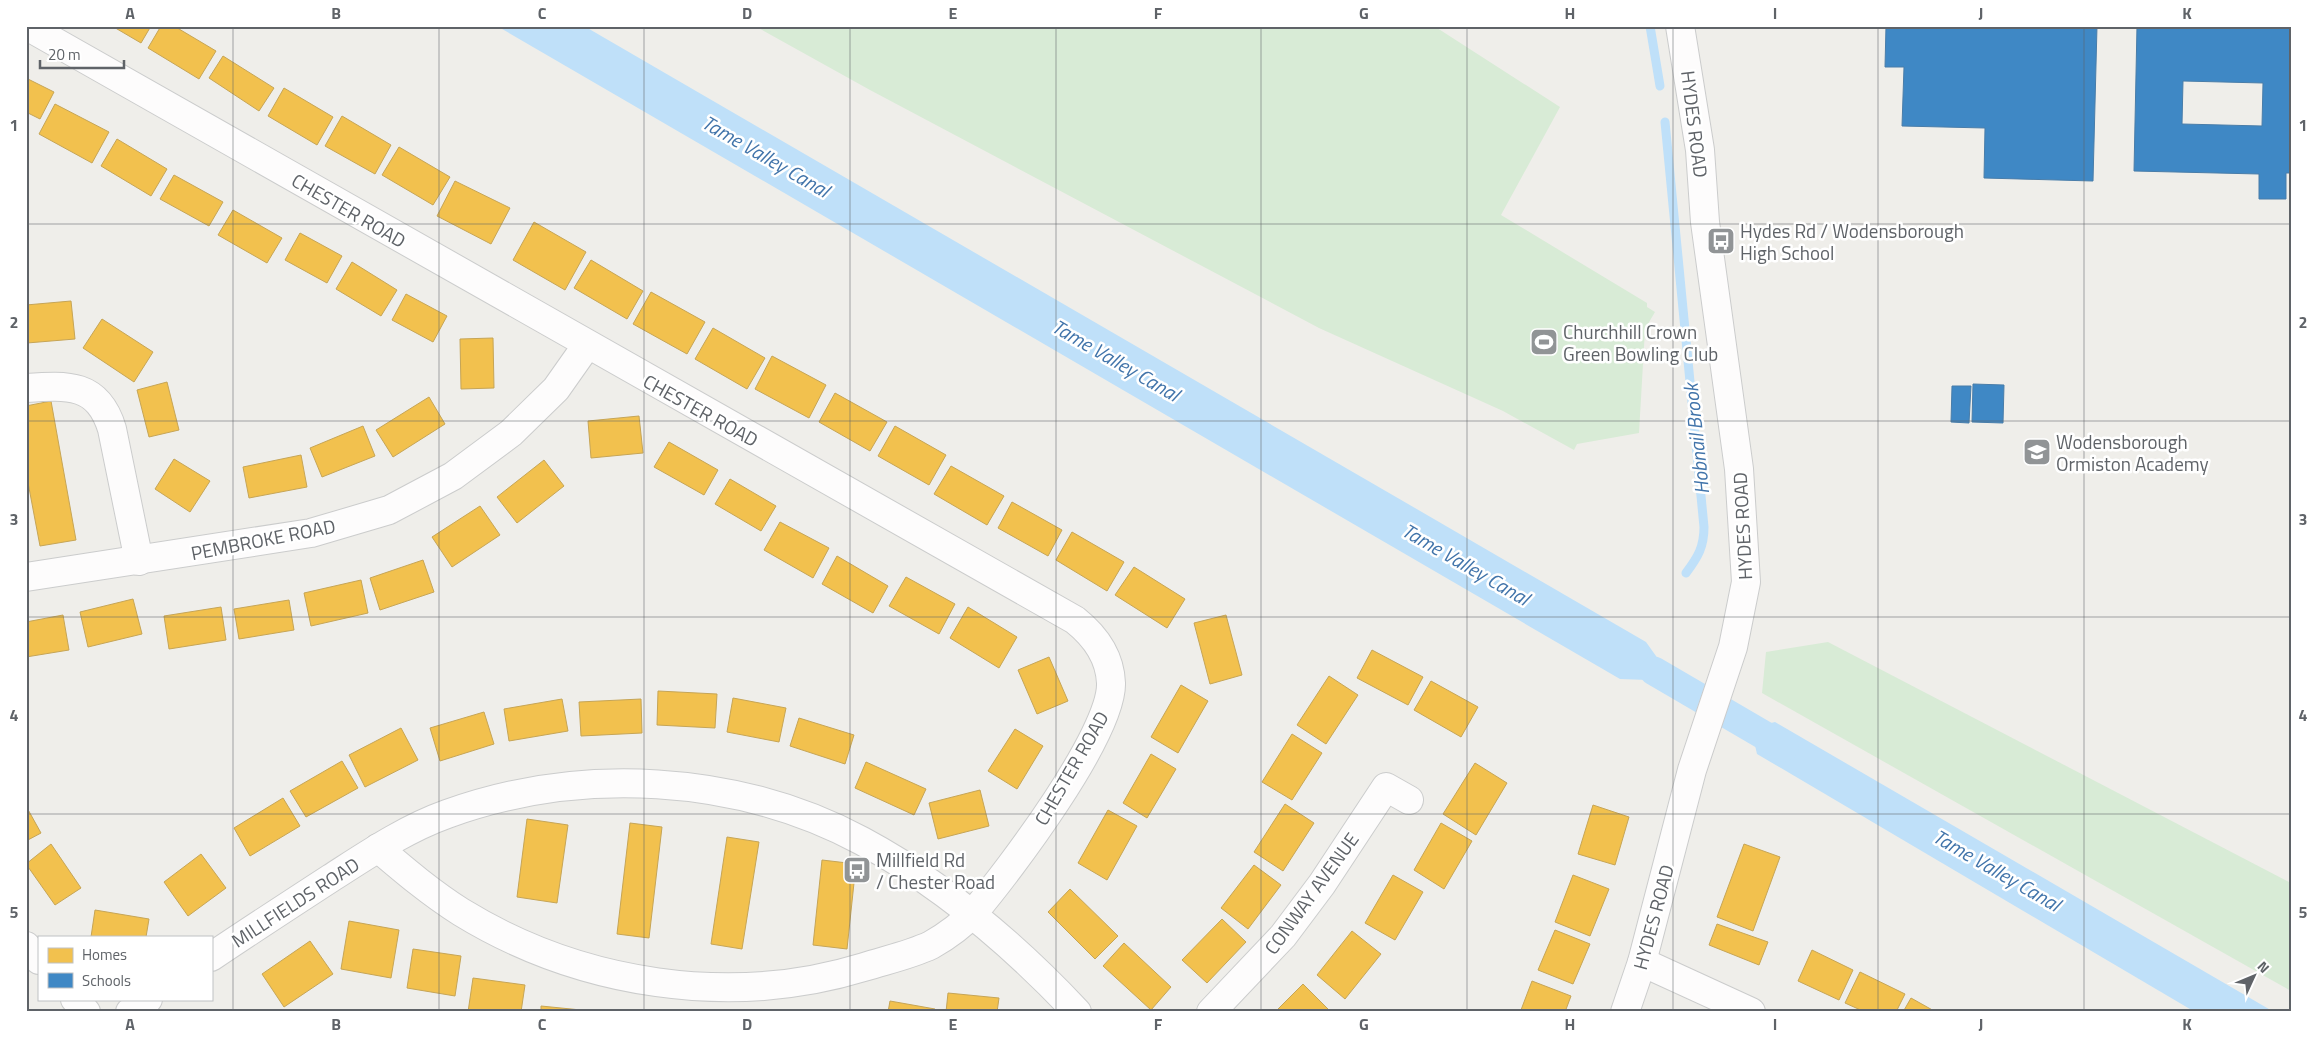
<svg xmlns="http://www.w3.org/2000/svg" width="2317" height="1038" font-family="'Titillium Web',sans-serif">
  <rect width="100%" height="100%" fill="#efeeea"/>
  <!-- green -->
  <g fill="#d8ebd6">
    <polygon points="755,26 1434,26 1560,107 1501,215 1647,303 1647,307 1655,312 1645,329 1639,433 1577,444 1574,450 1503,411 1319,328 870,90"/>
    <polygon points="1828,642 2291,883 2291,991 1762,693 1766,652"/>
  </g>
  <!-- water -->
  <g fill="#bfe0f9">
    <polygon points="497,26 584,26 1646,642 1661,663 1682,677 1689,691 1672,693 1648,680 1620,679"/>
    <polygon points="1775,722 2274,1012 2195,1012 1757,754 1751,728"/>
  </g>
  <!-- homes -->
  <g fill="#f2c14e" stroke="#c6a556">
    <polygon points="112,26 151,26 141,43"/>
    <polygon points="161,26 174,26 216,51 199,79 148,48"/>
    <polygon points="223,56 274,88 259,111 209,78"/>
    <polygon points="26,78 54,92 40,119 26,112"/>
    <polygon points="284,88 333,117 317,145 268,116"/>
    <polygon points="55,104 109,132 92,163 39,134"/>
    <polygon points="342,116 391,145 375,174 325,146"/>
    <polygon points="117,139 167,169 151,196 101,166"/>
    <polygon points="399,147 450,177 433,205 382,175"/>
    <polygon points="174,175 223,202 209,226 160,199"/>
    <polygon points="455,181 510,208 491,244 437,216"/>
    <polygon points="233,210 282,238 267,263 218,235"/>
    <polygon points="534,222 586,252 565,290 513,260"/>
    <polygon points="300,233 342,256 327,283 285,260"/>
    <polygon points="591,260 643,291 627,319 574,288"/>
    <polygon points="352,262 397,290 381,316 336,289"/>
    <polygon points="651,292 705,322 687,354 633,324"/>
    <polygon points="406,294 447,316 433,342 392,320"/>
    <polygon points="71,301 75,339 27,343 26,305"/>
    <polygon points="102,319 153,352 134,382 83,348"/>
    <polygon points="713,328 765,358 747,389 695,359"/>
    <polygon points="493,338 494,388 461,389 460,339"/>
    <polygon points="772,356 826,385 809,418 755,389"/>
    <polygon points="167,382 179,430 149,437 137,390"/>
    <polygon points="835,393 887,422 870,451 819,422"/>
    <polygon points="429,397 445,424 393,457 376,430"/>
    <polygon points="51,401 76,540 40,546 26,472 26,406"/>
    <polygon points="639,416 643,453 591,458 588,421"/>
    <polygon points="363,426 375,456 322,477 310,448"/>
    <polygon points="895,426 946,455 929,485 878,456"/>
    <polygon points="669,442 718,470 704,495 654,467"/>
    <polygon points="301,455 307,487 249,498 243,467"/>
    <polygon points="174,459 210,481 190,512 155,489"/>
    <polygon points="544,460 564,486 517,523 497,497"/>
    <polygon points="951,466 1004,496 987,525 934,494"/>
    <polygon points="730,479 776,506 761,531 715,504"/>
    <polygon points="1012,502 1062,530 1048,556 998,528"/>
    <polygon points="480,506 500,535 452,567 432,537"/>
    <polygon points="780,522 829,548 813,578 764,550"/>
    <polygon points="1072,532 1124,562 1107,591 1056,560"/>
    <polygon points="837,556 888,586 873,613 822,584"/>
    <polygon points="423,560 434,592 380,610 370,578"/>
    <polygon points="1134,567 1185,599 1167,628 1115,595"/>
    <polygon points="906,577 955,604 939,634 889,606"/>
    <polygon points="361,580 368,613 311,626 304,593"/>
    <polygon points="133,599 142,634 88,647 80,612"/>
    <polygon points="289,600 294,630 239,639 234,609"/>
    <polygon points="221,607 226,640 169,649 164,616"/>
    <polygon points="968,607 1017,637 999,668 950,638"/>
    <polygon points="63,615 69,650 26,657 26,622"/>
    <polygon points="1226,615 1242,675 1210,684 1194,623"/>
    <polygon points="1372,650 1423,677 1408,705 1357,678"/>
    <polygon points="1049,657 1068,701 1037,714 1018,670"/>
    <polygon points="1329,676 1358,695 1326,744 1297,725"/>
    <polygon points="1431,681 1478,707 1461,737 1414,710"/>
    <polygon points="1181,685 1208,701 1178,753 1151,737"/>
    <polygon points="658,691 717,694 715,728 657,725"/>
    <polygon points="733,698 786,708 779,742 727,732"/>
    <polygon points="562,699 568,731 509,741 504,709"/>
    <polygon points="641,699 642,733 581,736 579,702"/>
    <polygon points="484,712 494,744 440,761 430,728"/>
    <polygon points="799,718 854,735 845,764 790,746"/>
    <polygon points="401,728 418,760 365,787 349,755"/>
    <polygon points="1015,729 1043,746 1017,789 988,771"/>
    <polygon points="1292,734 1322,753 1292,800 1262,782"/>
    <polygon points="1151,754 1176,769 1147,818 1123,803"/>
    <polygon points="342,761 358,788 306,817 290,791"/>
    <polygon points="866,762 926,789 914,815 855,788"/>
    <polygon points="1475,763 1507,783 1476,835 1443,814"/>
    <polygon points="980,790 989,826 938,839 929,803"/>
    <polygon points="283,798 300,826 250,856 234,828"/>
    <polygon points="1285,804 1314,823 1283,871 1254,852"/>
    <polygon points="1593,805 1629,817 1615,865 1578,854"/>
    <polygon points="26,806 41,833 26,841"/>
    <polygon points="1108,810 1137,826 1107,880 1078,863"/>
    <polygon points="527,819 568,825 557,903 517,897"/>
    <polygon points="630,823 662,827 649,938 617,934"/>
    <polygon points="1441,823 1472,841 1444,889 1414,870"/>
    <polygon points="727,837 759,842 742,949 711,944"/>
    <polygon points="51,844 81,888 55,905 26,864"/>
    <polygon points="1744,844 1780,857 1753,931 1717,917"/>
    <polygon points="201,854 226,888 188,916 164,882"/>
    <polygon points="822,860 856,864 847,949 813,945"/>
    <polygon points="1254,865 1281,885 1248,929 1221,908"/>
    <polygon points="1393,875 1423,892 1395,940 1365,923"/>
    <polygon points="1573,875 1609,889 1590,936 1555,922"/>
    <polygon points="1070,889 1118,936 1095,959 1048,912"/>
    <polygon points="95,910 149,919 146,937 91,937"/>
    <polygon points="1222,919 1246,942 1207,983 1182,960"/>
    <polygon points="349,921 399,930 391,978 341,969"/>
    <polygon points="1717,924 1768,942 1759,965 1709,945"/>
    <polygon points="1555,930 1590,944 1573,984 1538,970"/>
    <polygon points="1352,931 1381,954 1345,999 1317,975"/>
    <polygon points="310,941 333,974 284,1007 262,974"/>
    <polygon points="1124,943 1171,987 1151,1010 1103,966"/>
    <polygon points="413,949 461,956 455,996 407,988"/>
    <polygon points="1812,950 1853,970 1839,1000 1798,981"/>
    <polygon points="1860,972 1905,994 1896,1012 1865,1012 1845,1003"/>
    <polygon points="473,978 525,985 521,1012 468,1012"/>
    <polygon points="1532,981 1571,996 1565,1012 1527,1012 1521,1010"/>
    <polygon points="1303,984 1330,1011 1275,1012"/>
    <polygon points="948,993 999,998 997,1012 946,1012"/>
    <polygon points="1911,998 1936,1012 1903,1012"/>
    <polygon points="890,1001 935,1009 934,1012 888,1012"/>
    <polygon points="541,1006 591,1011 591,1012 541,1012"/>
  </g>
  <!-- schools -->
  <g fill="#3f88c5" stroke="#497da9" fill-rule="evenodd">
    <polygon points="1886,26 2097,26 2093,181 1984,178 1985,128 1902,126 1904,67 1885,67"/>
    <path d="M2137,26H2291V173H2286V199H2259V174L2134,171ZM2183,81L2263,83L2262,126L2182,124Z"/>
    <polygon points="1973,384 2004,385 2003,423 1972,422"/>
    <polygon points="1952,386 1971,386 1969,423 1951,422"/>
  </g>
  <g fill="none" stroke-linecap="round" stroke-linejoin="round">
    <!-- stream -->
    <g stroke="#bfe0f9" stroke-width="9">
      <polyline points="1650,26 1660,86"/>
      <path d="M1665,122L1704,527C1704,547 1698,557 1686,573"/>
    </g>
    <!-- canal -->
    <polyline stroke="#bfe0f9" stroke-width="29" points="1654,671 1784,747"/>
    <defs>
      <g id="minor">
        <path d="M27,26L1075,620C1095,636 1110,657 1111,683C1113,733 1009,871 974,912C963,924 945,937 931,945C910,955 886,960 864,967C731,1008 580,985 461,912C431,893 405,871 378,848"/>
        <path d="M26,388C68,385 98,383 112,429L139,561"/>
        <polyline points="26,577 311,533 389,510 453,476 511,433 556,389 587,345"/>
        <polyline points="26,946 39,960"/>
        <path d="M211,957C251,930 291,904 331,878C367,855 405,829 447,814C580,766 737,774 862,841C944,885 1014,945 1077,1012"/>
        <polyline points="1642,962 1751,1012"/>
        <polyline points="75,999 86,1012"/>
        <polyline points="130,1012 148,999"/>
        <polyline points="1211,1012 1283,936 1322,884 1386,787 1409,800"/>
        <polyline points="1625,1012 1642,962 1692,770 1733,647 1746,582 1739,469 1705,222 1700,150 1680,26"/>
      </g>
    </defs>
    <!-- minor casing -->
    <use href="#minor" stroke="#cbcccc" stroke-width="30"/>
    <!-- minor -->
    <use href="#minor" stroke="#fdfcfc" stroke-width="28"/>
  </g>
  <!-- grid -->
  <path fill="none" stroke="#5f6368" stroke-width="1" stroke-opacity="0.55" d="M233,26V1012M439,26V1012M644,26V1012M850,26V1012M1056,26V1012M1261,26V1012M1467,26V1012M1673,26V1012M1878,26V1012M2084,26V1012M26,224H2291M26,421H2291M26,617H2291M26,814H2291"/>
  <!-- icons -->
  <defs>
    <symbol id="bus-square" viewBox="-11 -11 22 22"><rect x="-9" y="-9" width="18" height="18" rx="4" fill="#919496" stroke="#fff"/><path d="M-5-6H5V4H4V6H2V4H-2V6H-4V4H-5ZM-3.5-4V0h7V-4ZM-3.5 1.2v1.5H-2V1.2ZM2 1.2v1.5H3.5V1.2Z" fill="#fff"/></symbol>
    <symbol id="stadium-square" viewBox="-11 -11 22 22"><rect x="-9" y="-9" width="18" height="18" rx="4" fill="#919496" stroke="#fff"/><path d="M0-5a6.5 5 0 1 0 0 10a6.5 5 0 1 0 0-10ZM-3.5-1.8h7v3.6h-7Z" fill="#fff"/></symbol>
    <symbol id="school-square" viewBox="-11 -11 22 22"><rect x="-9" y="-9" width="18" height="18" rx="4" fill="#919496" stroke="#fff"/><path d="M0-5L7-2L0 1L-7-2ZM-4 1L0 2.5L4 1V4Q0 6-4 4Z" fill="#fff"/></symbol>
  </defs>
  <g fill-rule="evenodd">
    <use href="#bus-square" x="1705" y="225" width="32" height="32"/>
    <use href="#stadium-square" x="1528" y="326" width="32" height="32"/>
    <use href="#school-square" x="2021" y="436" width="32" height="32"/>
    <use href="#bus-square" x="841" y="854" width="32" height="32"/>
  </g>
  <g text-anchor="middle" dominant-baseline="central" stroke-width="5" stroke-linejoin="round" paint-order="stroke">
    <!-- street labels -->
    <g font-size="19" fill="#5f6368" stroke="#fff">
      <text transform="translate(1695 124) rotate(83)">HYDES ROAD</text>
      <text transform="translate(349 210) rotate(30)">CHESTER ROAD</text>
      <text transform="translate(701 410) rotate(29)">CHESTER ROAD</text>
      <text transform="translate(1742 526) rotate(-93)">HYDES ROAD</text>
      <text transform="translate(263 539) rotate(-11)">PEMBROKE ROAD</text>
      <text transform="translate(1071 768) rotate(-60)">CHESTER ROAD</text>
      <text transform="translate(1311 893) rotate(-54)">CONWAY AVENUE</text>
      <text transform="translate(295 902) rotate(-33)">MILLFIELDS ROAD</text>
      <text transform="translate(1653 917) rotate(-75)">HYDES ROAD</text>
    </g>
    <!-- poi labels -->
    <g font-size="19" fill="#5f6368" stroke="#fff" text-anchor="start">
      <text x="1740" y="230">Hydes Rd / Wodensborough<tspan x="1740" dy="22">High School</tspan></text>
      <text x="1563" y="331">Churchhill Crown<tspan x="1563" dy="22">Green Bowling Club</tspan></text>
      <text x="2056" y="441">Wodensborough<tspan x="2056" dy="22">Ormiston Academy</tspan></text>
      <text x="876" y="859">Millfield Rd<tspan x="876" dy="22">/ Chester Road</tspan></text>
    </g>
    <!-- water labels -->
    <g font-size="20" font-style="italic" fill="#4174aa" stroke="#fff">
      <text transform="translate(766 156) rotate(30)">Tame Valley Canal</text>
      <text transform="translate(1116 360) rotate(30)">Tame Valley Canal</text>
      <text transform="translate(1696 439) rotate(-96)">Hobnail Brook</text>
      <text transform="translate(1466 564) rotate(30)">Tame Valley Canal</text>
      <text transform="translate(1997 870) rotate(30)">Tame Valley Canal</text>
    </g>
  </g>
  <!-- border -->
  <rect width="2317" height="1038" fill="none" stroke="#ffffff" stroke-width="55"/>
  <!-- legend -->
  <rect x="38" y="936" width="175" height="65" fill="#ffffff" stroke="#bfc1c3"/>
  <rect x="48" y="948" width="25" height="15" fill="#f2c14e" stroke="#bfc1c3"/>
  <text x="82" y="960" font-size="15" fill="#5f6368">Homes</text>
  <rect x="48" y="973" width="25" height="15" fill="#3f88c5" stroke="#bfc1c3"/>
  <text x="82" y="986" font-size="15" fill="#5f6368">Schools</text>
  <!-- north arrow -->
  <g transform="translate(2254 976) rotate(46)" stroke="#ffffff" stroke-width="4" paint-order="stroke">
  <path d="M0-4L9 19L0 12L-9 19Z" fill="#5f6368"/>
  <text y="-8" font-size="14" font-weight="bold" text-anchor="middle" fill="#5f6368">N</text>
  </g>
  <!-- scale -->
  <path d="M40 60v8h84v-8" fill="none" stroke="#5f6368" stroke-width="2.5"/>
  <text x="48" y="60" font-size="15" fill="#5f6368" stroke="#ffffff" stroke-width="4" paint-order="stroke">20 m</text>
  <rect x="28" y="28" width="2262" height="982" fill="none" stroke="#5f6368" stroke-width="2"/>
  <g font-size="16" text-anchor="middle" font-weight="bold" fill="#5f6368">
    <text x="130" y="19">A</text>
    <text x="336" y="19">B</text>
    <text x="542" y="19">C</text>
    <text x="747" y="19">D</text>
    <text x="953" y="19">E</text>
    <text x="1158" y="19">F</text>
    <text x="1364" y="19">G</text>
    <text x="1570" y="19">H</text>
    <text x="1775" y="19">I</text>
    <text x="1981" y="19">J</text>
    <text x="2187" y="19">K</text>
    <text x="14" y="131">1</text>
    <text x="2303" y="131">1</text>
    <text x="14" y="328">2</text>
    <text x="2303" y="328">2</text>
    <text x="14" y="525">3</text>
    <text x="2303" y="525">3</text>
    <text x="14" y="721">4</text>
    <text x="2303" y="721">4</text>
    <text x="14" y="918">5</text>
    <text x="2303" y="918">5</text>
    <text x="130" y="1030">A</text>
    <text x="336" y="1030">B</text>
    <text x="542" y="1030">C</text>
    <text x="747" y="1030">D</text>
    <text x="953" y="1030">E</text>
    <text x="1158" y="1030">F</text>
    <text x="1364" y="1030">G</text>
    <text x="1570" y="1030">H</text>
    <text x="1775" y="1030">I</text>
    <text x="1981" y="1030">J</text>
    <text x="2187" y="1030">K</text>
  </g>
</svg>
